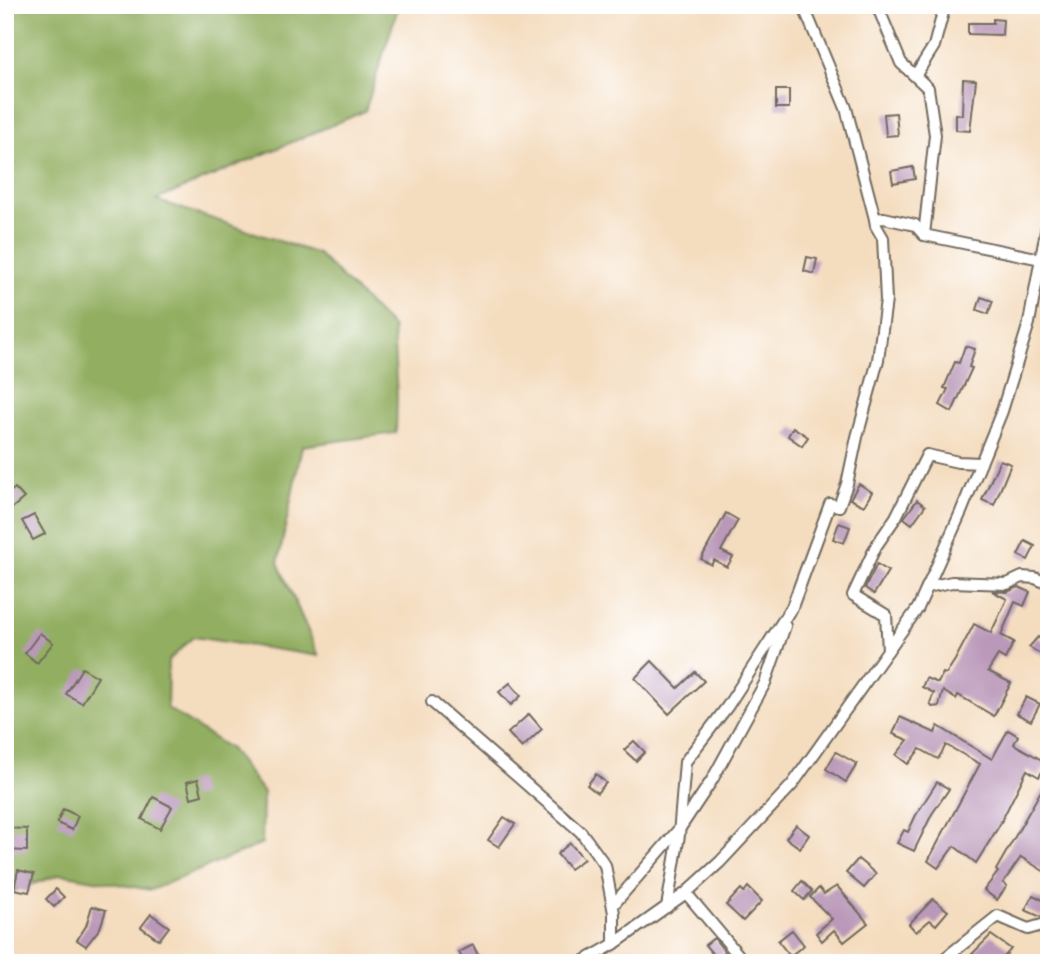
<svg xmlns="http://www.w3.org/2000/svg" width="1054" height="968" font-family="'Libre Bodoni',serif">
  <rect width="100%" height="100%" fill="#fff"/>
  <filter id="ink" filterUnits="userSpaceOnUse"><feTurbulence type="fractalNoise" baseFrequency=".0143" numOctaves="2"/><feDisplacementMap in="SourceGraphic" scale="14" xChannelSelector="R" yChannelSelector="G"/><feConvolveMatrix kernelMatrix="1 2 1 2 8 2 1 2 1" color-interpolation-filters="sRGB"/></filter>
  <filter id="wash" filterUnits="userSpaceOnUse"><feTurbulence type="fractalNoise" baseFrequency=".00686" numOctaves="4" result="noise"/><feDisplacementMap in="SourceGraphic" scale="28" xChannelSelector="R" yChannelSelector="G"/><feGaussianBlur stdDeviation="1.57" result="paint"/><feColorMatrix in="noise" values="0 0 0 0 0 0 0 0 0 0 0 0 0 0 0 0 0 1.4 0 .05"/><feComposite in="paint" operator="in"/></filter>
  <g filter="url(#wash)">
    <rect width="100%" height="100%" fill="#f4dcbe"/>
    <!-- forest -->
    <polygon fill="#92ae60" stroke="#5e6c46" stroke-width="2" points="5,5 399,5 365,111 156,200 318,254 393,328 397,398 396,433 302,446 278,563 319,656 193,637 168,661 167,708 230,749 263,792 262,844 151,890 61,874 5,894"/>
    <g id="blocks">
      <!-- building -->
      <g fill="#ba98b9">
        <polygon points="993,19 1003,20 1002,35 968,34 968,23 993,23"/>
        <polygon points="963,79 976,80 970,131 956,130 956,114 962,115"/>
        <rect x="776" y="90" width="13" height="18"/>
        <polygon points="896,113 898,135 886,136 884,114"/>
        <polygon points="913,167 915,179 893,183 891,171"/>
        <polygon points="807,257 817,259 814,274 804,271"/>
        <polygon points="981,297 993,301 988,314 977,310"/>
        <polygon points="965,346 975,349 969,367 972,368 952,412 940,405 948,389 944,388 955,362 959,363"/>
        <polygon points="793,427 808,437 802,446 788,436"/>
        <polygon points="1000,460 1011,464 994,505 982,500"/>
        <polygon points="859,484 872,492 864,506 850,499"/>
        <polygon points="15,488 24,498 11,509 5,502 5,496"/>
        <polygon points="917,500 925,506 912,524 904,518"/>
        <polygon points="726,513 738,520 721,551 733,557 727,567 714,560 711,565 701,559"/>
        <polygon points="34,515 45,534 33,540 22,521"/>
        <polygon points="839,523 850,527 844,543 833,539"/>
        <polygon points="1025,541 1035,546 1028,560 1018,555"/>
        <polygon points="877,564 888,571 874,594 865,588"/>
        <polygon points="1019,587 1030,592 1024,606 1015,602 1001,635 1014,642 1005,659 998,655 988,671 1011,683 994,716 958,695 956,699 943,691 939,706 932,707 930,703 934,693 922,687 926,678 938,683 943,673 946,674 955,660 974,624 991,633 1007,599 992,591 1007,592"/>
        <polygon points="40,633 53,643 37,663 25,653"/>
        <polygon points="1038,637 1049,646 1049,659 1029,647"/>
        <polygon points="652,661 678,688 695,672 704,681 669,714 635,678"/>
        <polygon points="82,668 98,677 82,703 66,694"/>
        <polygon points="510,683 521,696 511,705 499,692"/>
        <polygon points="1026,697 1040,704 1031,721 1017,714"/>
        <polygon points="529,714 542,729 522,748 508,733"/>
        <polygon points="900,717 935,733 938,726 992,759 1008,730 1018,736 1014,744 1047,763 1039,777 1027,770 999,826 976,863 954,846 938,868 928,861 980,764 946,745 938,759 920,749 908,764 896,755 908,740 893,734"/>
        <polygon points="634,741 645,752 636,761 624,750"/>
        <polygon points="836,752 857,764 846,782 826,769"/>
        <polygon points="596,774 606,783 597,793 587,785"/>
        <polygon points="198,779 202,795 191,798 187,782"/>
        <polygon points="937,782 949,789 932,814 914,851 897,843 904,830 908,832 916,815"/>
        <polygon points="1042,789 1049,793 1049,866 1045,872 1021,857 1003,883 1007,886 997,900 984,890 998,872 996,870"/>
        <polygon points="153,797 172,807 160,829 142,819"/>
        <polygon points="63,809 78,816 72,830 57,823"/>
        <polygon points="504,817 515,824 499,847 488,840"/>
        <polygon points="796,825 809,835 800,848 786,838"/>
        <polygon points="5,828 27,829 27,851 5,850"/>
        <polygon points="570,843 584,859 570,869 557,854"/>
        <polygon points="858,859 876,874 864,888 846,873"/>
        <polygon points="18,870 34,874 29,892 14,889"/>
        <polygon points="802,881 812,891 804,900 794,891"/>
        <polygon points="837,886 868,923 844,942 834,930 822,941 816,933 832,919 810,897 819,888 824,894"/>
        <polygon points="748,887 762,901 743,921 726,905 741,889 744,892"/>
        <polygon points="56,889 64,897 54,907 46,899"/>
        <polygon points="1033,895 1049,903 1041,917 1025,910"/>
        <polygon points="933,899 948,911 936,925 930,920 916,932 909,924"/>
        <polygon points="92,906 106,910 100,928 86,946 77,940 86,926"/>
        <polygon points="151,914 169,927 159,940 141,927"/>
        <polygon points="792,930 804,945 790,956 778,941"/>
        <polygon points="991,935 1011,949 999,963 987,963 972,954"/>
        <polygon points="714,938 725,952 717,959 705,945"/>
        <polygon points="473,945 482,963 464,963 459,952"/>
      </g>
    </g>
  </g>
  <g filter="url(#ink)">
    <use href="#blocks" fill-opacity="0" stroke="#71695e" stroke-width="2"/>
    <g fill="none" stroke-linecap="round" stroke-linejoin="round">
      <defs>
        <g id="street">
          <polyline points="803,5 846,108 875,219"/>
          <polyline points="877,5 901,63 928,88 935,135 924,235 1041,259"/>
          <polyline points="915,76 934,46 945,5"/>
          <polyline points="927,587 952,582 1007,584 1022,577 1035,578 1049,584"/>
          <polyline points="888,650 886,615 853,595 876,546 896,517 927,455 958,462 981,463"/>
          <polyline points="432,702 581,832 605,865 614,913 614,944"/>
          <polyline points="686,893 745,963"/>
          <polyline points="613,905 680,828 712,780 765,683 785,626"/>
          <polyline points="667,907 679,835 685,762 727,707 792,607 830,504 839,506 847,484 857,437 878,360 886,300 883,238 876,226 875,219 884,218 915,225 924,235"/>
          <polyline points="581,963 614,944 686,893 720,862 792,785 918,608 961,512 1002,411 1029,323 1049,215"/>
          <polyline points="939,963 998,916 1028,929 1049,923"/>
        </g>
      </defs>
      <!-- street casing -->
      <use href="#street" stroke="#71695e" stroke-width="14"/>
      <!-- street -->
      <use href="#street" stroke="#fff" stroke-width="10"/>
    </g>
  </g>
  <!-- margin -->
  <rect width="1054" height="968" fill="none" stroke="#fff" stroke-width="28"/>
</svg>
